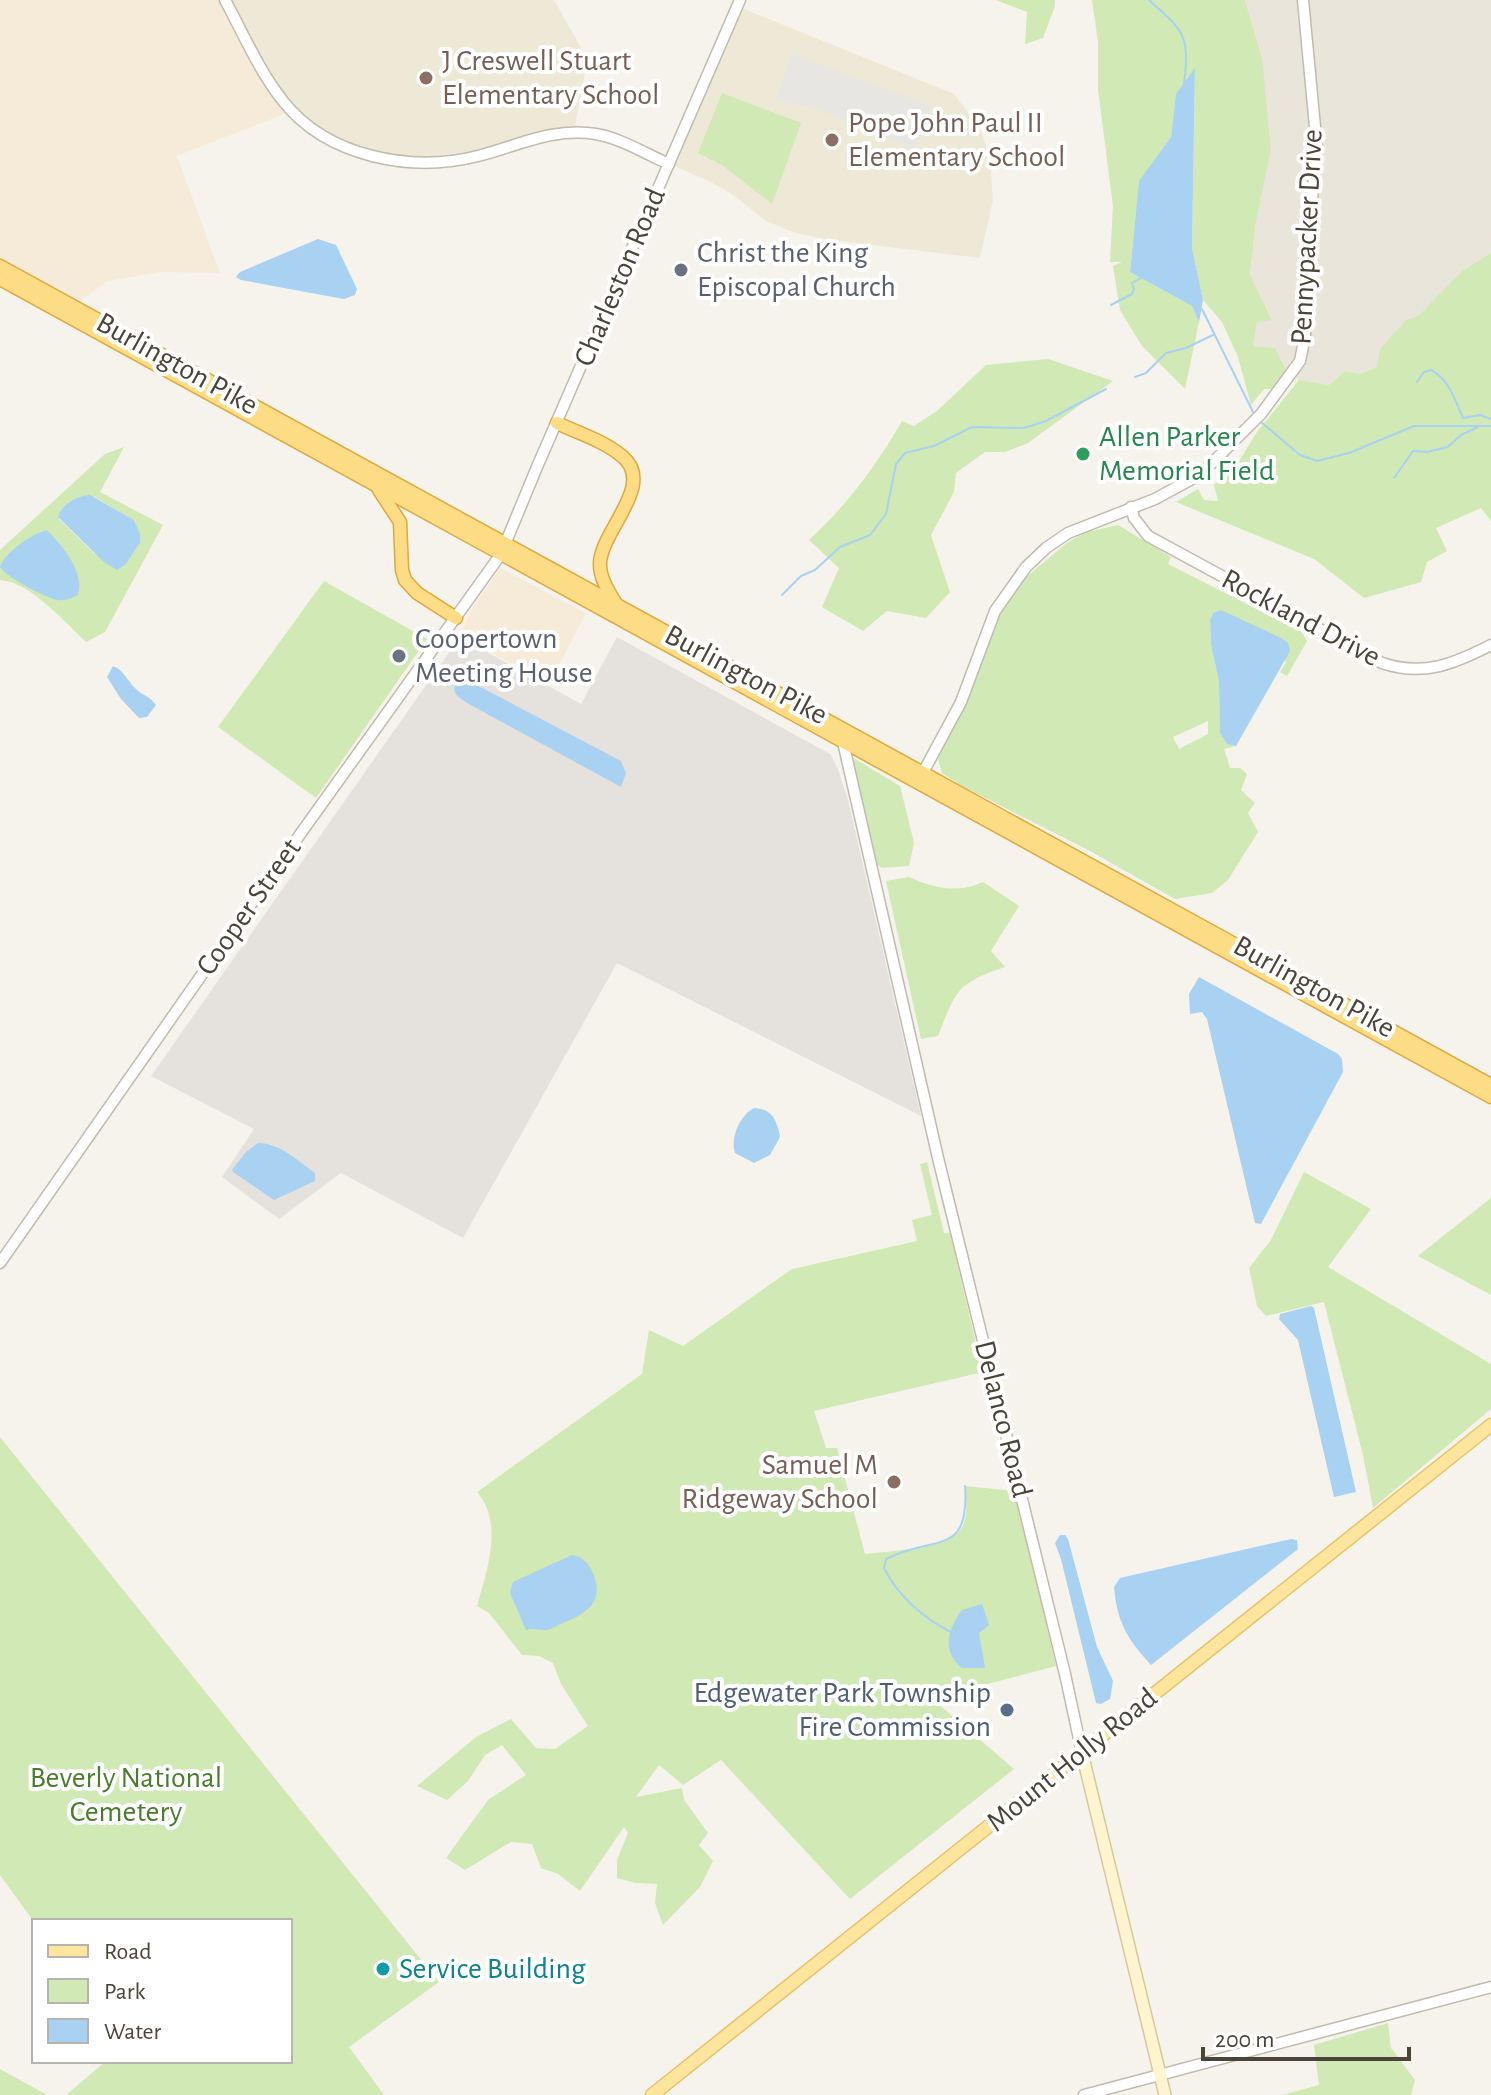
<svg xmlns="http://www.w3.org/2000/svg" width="1491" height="2095" font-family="'Alegreya Sans',sans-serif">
  <rect width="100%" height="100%" fill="#f6f3ec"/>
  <!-- residential -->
  <polygon fill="#e9e5da" points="1245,0 1491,0 1491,253 1462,271 1419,315 1406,320 1377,367 1360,374 1345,371 1329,385 1299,380 1286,370 1275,348 1253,346 1257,322 1272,319 1250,276 1256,221 1262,58"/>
  <!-- commercial -->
  <g fill="#f6ebd8">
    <polygon points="0,0 226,0 292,111 177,156 220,273 160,272 108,281 73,306 0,266"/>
    <polygon points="500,568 586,613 549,685 460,635 474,606"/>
  </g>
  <!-- industrial -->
  <polygon fill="#e5e2dd" points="460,637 581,704 617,637 830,754 838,769 848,800 921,1116 617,963 463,1238 341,1173 279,1219 222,1177 254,1129 151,1076"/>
  <!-- education -->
  <g fill="#eee8d6">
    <polygon points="226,0 554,0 580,46 585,73 574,132 495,150 404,162 330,138 292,111"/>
    <polygon points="737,6 954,94 980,128 990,158 993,200 980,258 831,240 796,233 766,221 735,196 709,181 669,164"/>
  </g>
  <!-- green -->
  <g fill="#d0e9b5" fill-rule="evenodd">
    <polygon points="996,0 1055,0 1055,6 1043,38 1025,44 1027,12"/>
    <polygon points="1092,0 1245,0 1262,58 1271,149 1256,221 1250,275 1272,320 1257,322 1253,346 1275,348 1286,370 1274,389 1264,389 1251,405 1238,357 1222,322 1203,300 1192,248 1195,69 1176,95 1171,137 1139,182 1130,272 1192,306 1199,322 1185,389 1142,346 1120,310 1113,266 1122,262 1110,262 1113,206 1098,90 1098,42"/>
    <polygon points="722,93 801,123 772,204 722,165 698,153"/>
    <polygon points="1491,253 1491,521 1481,508 1436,528 1447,551 1427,562 1421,582 1364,598 1314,559 1176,502 1198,489 1204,500 1218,501 1214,485 1236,466 1257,432 1299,380 1329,385 1345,371 1360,374 1377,367 1380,349 1406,320 1419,315 1462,271"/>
    <path d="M1048,359L1113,381L1028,443L1005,452H985L956,473L954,492L931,535L950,592L926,618L887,611L863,631L822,607L839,568L809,540C848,504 876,466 902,421L914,426L937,411L986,365Z"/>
    <path d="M124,447L100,492L163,525L105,632L86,642C65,622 29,581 0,580V550L105,454ZM85,496L95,497L135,521L140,543L123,567L95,554L59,519L70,501Z"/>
    <path d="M1118,525L1171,557L1168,564L1302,632L1307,641L1287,676L1280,672L1286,662L1221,610L1212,614L1210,621L1211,645L1219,681L1220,733L1227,744L1236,746L1224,749L1230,768H1240L1247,774L1241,790L1255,803L1248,813L1258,832L1228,880L1212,893L1175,899L1090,851L962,786L942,773L938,759L974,683L997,620L1018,584L1068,542L1087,532ZM1208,721V734L1179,749L1173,737Z"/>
    <polygon points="324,581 427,639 316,798 218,727"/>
    <polygon points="855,759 900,786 914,843 909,866 882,868 875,863 852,761"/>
    <path d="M909,877C934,888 957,894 983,882L1019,906L991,951L1005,967C957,983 956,990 938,1036L921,1039L886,881Z"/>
    <path d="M927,1162L944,1233H950L979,1356V1373L814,1411L826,1448H837L865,1554C888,1551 948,1549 961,1529C969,1517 966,1500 965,1486L1015,1491L1056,1666L946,1695L935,1701L1014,1769L850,1899L721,1760L683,1785L659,1765L636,1797L682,1788L684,1800L708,1833L699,1845L713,1861L700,1887L663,1925L655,1903L657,1884L636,1883L617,1878V1860L628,1833L624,1827L580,1891L558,1874L541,1868L532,1844L511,1842L465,1870L446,1858L488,1800L526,1775L502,1745L485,1755L468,1781L447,1800L417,1786L476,1737L511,1719L536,1748L555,1749L588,1726L561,1684L553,1663L539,1656L522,1655L489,1613L477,1606C487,1571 504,1523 477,1492L642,1374L649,1330L683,1346L792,1269L917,1241L912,1220L932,1215L920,1164Z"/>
    <polygon points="1304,1172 1371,1209 1328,1267 1491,1364 1491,1409 1373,1508 1363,1455 1324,1302 1266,1316 1257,1306 1249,1268 1271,1240"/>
    <polygon points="1491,1198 1491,1295 1418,1256"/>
    <polygon points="0,1437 439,1982 349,2047 384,2095 66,2095 106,2061 290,2061 290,1921 34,1922 0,1875"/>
    <polygon points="1388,2023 1391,2048 1415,2080 1411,2095 1282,2095 1319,2085 1314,2045"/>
    <polygon points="0,2069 47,2095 0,2095"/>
  </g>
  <!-- parking -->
  <polygon fill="#e7e6e3" points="792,54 931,106 915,149 818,109 776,100"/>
  <!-- water -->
  <g fill="#a9d1f1">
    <polygon points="1195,68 1192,248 1203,300 1199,322 1192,306 1130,272 1139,181 1171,137 1176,94"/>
    <polygon points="318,239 336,245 357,289 355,295 344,299 241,280 236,277 240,272"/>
    <path d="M90,495L134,520L140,534V543L125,565L117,570L104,562L58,517C62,504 76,496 90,495Z"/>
    <path d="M47,530C63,547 85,572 78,595C71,598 66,601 58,600C46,598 6,577 0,567C5,552 32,534 47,530Z"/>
    <polygon points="1221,610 1281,638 1288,643 1290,651 1236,746 1227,744 1220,733 1219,681 1211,645 1210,620 1213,613"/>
    <path d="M113,666C124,670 127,681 136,689C143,696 150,696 156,705L147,717L139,718L121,699L107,677Z"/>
    <path d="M467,680L621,761L626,773L621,787L469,704C461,699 449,693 457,683Z"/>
    <polygon points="1199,977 1338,1054 1342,1059 1343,1072 1261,1224 1255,1223 1207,1019 1202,1012 1190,1014 1189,994"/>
    <path d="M754,1108C772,1109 777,1120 780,1137L770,1155L754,1163L735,1153C730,1138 740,1115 754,1108Z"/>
    <path d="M258,1143C280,1143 298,1161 315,1173V1181L274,1200L233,1172L232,1170L246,1152Z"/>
    <polygon points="1311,1306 1314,1308 1356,1492 1334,1497 1298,1340 1279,1319 1280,1314"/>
    <polygon points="1060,1535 1065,1535 1068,1539 1097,1647 1113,1681 1110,1699 1101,1704 1096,1703 1061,1559 1055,1543"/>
    <path d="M1291,1539L1297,1540L1298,1549L1151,1665C1127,1639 1117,1622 1114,1587L1120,1578Z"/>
    <path d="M572,1555C584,1557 590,1565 594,1576C604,1603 585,1614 563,1623C558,1625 551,1630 545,1630C538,1630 534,1628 526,1630L510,1593L513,1582Z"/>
    <path d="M982,1604L989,1625L979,1633L985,1668H962C941,1651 948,1629 962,1610Z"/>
  </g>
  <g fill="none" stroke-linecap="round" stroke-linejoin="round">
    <!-- stream -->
    <g stroke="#a9d1f1" stroke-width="2">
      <path d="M1149,0C1184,31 1190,35 1184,84"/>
      <polyline points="1111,305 1132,294 1134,289 1132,283 1141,278"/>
      <polyline points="1202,309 1254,414"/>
      <polyline points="1135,377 1146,373 1166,353 1186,348 1213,335"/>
      <path d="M1417,382L1424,372L1431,370C1450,380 1455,401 1463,418L1480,415L1491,419"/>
      <polyline points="1261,422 1300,455 1317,461 1349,453 1414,426 1491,426"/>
      <polyline points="1394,478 1413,451 1427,452 1448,447 1461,435 1478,427"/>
      <polyline points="782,595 801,576 815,570 840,547 870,535 886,514 896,464 905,453 934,446 972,427 1024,428 1046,421 1106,389"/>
      <path d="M951,1632C923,1618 898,1596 884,1568L886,1559C934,1534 970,1558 965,1486"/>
    </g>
    <defs>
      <g id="tertiary">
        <path d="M225,0C243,33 259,71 283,101C327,157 411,173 478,156C518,146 552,127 596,134C620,138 646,154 669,164"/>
        <path d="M1131,507L1134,518L1148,536L1382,663C1423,677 1454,664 1491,645"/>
        <polyline points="843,742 938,1158 1065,1674 1082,1753"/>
        <polyline points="919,780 961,702 995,611 1026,567 1046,548 1068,533 1155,499 1201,474 1261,414 1300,361 1305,336 1305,271 1317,148 1303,0"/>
        <polyline points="0,1263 301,833 501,554 537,467 740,0"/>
        <polyline points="1084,2095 1491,1987"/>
      </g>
      <polyline id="secondary" points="1082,1753 1165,2095"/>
      <polyline id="primary" points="652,2095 1491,1425"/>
      <g id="trunk">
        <polyline points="0,266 1491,1085"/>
        <polyline points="0,279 1491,1097"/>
        <path d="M557,423C578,433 605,441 623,457C656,485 600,532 600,564C600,579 609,592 616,604"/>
        <polyline points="379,490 400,522 402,570 405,580 417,593 456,618"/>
      </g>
    </defs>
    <!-- tertiary casing -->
    <use href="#tertiary" stroke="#c1bbae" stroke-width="13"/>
    <!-- secondary casing -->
    <use href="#secondary" stroke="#d5c89b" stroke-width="14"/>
    <!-- primary casing -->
    <use href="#primary" stroke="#e4c46b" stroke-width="15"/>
    <!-- trunk casing -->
    <use href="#trunk" stroke="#dda93e" stroke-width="15"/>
    <!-- tertiary -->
    <use href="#tertiary" stroke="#fff" stroke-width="10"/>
    <!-- secondary -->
    <use href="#secondary" stroke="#fef4cd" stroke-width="11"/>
    <!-- primary -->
    <use href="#primary" stroke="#fde59d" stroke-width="12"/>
    <!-- trunk -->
    <use href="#trunk" stroke="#fddc86" stroke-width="12"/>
  </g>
  <!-- markers -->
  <g fill="#8d6e63" stroke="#fff" stroke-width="3">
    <circle cx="426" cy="78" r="8"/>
    <circle cx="832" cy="140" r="8"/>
    <circle cx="894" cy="1482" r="8"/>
  </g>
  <g fill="#6b7280" stroke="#fff" stroke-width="3">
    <circle cx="681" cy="270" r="8"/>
    <circle cx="399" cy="656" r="8"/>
  </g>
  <circle fill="#2e9e5b" stroke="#fff" stroke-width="3" cx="1083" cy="454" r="8"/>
  <circle fill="#5c6f8a" stroke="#fff" stroke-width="3" cx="1007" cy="1710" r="8"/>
  <circle fill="#0f9aa8" stroke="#fff" stroke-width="3" cx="383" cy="1969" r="8"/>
  <g text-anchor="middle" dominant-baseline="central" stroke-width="8" stroke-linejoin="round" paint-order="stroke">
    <!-- education labels -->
    <g font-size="30" fill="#785e54" stroke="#fff" text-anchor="start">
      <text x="442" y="61">J Creswell Stuart<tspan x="442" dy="34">Elementary School</tspan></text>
      <text x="848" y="123">Pope John Paul II<tspan x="848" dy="34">Elementary School</tspan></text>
      <text x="878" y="1465" text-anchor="end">Samuel M<tspan x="878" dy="34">Ridgeway School</tspan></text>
    </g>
    <!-- street labels -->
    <g font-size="30" fill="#4a4439" stroke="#fff">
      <text transform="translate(1307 237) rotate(-87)">Pennypacker Drive</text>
      <text transform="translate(620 277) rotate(-67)">Charleston Road</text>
      <text transform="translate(177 364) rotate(29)">Burlington Pike</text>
      <text transform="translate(1301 618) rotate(28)">Rockland Drive</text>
      <text transform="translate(746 675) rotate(28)">Burlington Pike</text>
      <text transform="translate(249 907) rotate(-55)">Cooper Street</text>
      <text transform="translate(1314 987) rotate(29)">Burlington Pike</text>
      <text transform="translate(1003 1419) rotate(76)">Delanco Road</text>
      <text transform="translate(1072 1760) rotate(-39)">Mount Holly Road</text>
    </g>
    <!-- worship labels -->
    <g font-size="30" fill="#5b616d" stroke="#fff" text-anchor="start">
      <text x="697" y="253">Christ the King<tspan x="697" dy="34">Episcopal Church</tspan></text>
      <text x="415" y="639">Coopertown<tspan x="415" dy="34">Meeting House</tspan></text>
    </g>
    <!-- leisure labels -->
    <g font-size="30" fill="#27864d" stroke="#fff" text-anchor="start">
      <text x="1099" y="437">Allen Parker<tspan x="1099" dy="34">Memorial Field</tspan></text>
    </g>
    <!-- service labels -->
    <g font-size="30" fill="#4e5e75" stroke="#fff" text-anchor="end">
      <text x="991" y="1693">Edgewater Park Township<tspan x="991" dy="34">Fire Commission</tspan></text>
    </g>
    <!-- park labels -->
    <g font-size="30" fill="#477d2b" stroke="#fff">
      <text x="126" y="1778">Beverly National<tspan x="126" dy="34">Cemetery</tspan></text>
    </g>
    <!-- culture labels -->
    <g font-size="30" fill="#0d838f" stroke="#fff" text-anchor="start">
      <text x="399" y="1969">Service Building</text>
    </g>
  </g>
  <!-- legend -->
  <rect x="32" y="1919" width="260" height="144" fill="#ffffff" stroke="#b7b4b0" stroke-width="2"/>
  <rect x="48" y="1945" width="40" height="12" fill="#fde59d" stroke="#b7b4b0" stroke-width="2"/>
  <text x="104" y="1959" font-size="24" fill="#4a4439">Road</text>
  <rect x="48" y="1979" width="40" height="24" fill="#d0e9b5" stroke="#b7b4b0" stroke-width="2"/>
  <text x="104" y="1999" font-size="24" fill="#4a4439">Park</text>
  <rect x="48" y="2019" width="40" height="24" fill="#a9d1f1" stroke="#b7b4b0" stroke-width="2"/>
  <text x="104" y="2039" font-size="24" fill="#4a4439">Water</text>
  <!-- scale -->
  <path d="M1203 2047v12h206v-12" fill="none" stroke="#4a4439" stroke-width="4"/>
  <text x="1215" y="2047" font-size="24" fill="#4a4439" stroke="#ffffff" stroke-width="6" paint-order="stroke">200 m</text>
</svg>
